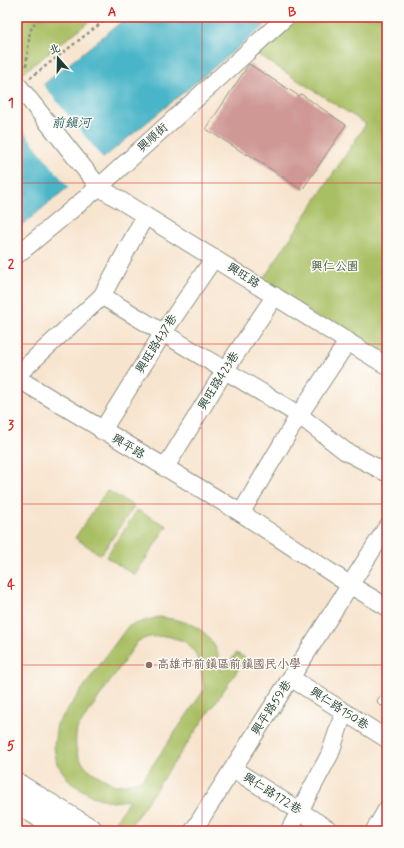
<svg xmlns="http://www.w3.org/2000/svg" width="404" height="848" font-family="Mynerve,'LXGW WenKai TC',sans-serif">
  <rect width="100%" height="100%" fill="#fdfcf7"/>
  <filter id="ink" filterUnits="userSpaceOnUse"><feTurbulence type="fractalNoise" baseFrequency=".025" numOctaves="2"/><feDisplacementMap in="SourceGraphic" scale="8" xChannelSelector="R" yChannelSelector="G"/><feConvolveMatrix kernelMatrix="1 2 1 2 8 2 1 2 1" color-interpolation-filters="sRGB"/></filter>
  <filter id="wash" filterUnits="userSpaceOnUse"><feTurbulence type="fractalNoise" baseFrequency=".012" numOctaves="4" result="noise"/><feDisplacementMap in="SourceGraphic" scale="16" xChannelSelector="R" yChannelSelector="G"/><feGaussianBlur stdDeviation="0.9" result="paint"/><feColorMatrix in="noise" values="0 0 0 0 0 0 0 0 0 0 0 0 0 0 0 0 0 1.4 0 .05"/><feComposite in="paint" operator="in"/></filter>
  <g filter="url(#wash)">
    <rect width="100%" height="100%" fill="#f7e4ce"/>
    <!-- green -->
    <g fill="#a9bf64" stroke="#647e4c" fill-rule="evenodd">
      <polygon points="17,17 95,17 20,75 17,71"/>
      <polygon points="295,17 387,17 387,358 260,284 366,124 257,54"/>
      <polygon points="107,490 134,506 101,555 75,538"/>
      <polygon points="137,510 167,526 135,575 106,557"/>
      <path d="M158,617C195,621 217,632 222,672L236,653L246,658L127,831H123L113,825L129,800L112,802L92,796L71,783L57,764L54,746L57,724L128,626ZM167,636L184,641L194,651L201,666L204,690L143,779C134,782 125,785 115,785C112,784 108,781 104,779C82,767 72,756 77,729L138,641L149,637Z"/>
    </g>
    <!-- water -->
    <polygon fill="#4ab5c8" stroke="#34797e" points="127,17 275,17 17,229 17,106"/>
    <!-- pier -->
    <polygon fill="#f7e4ce" points="42,83 104,160 69,188 17,123 17,103"/>
    <g id="blocks">
      <!-- building -->
      <polygon fill="#cf9895" points="249,64 299,96 301,94 346,125 302,190 248,154 247,155 206,129"/>
    </g>
  </g>
  <g filter="url(#ink)">
    <use href="#blocks" fill-opacity="0" stroke="#8b9081" stroke-width="1"/>
    <g fill="none" stroke-linecap="round" stroke-linejoin="round">
      <defs>
        <polyline id="service" points="382,701 387,703"/>
        <g id="minor">
          <polyline points="17,84 99,187 387,366"/>
          <polyline points="17,255 99,187 286,17"/>
          <polyline points="102,296 299,415 345,451 387,473"/>
          <polyline points="17,375 102,296 145,216"/>
          <polyline points="17,378 241,513 350,585 387,607"/>
          <polyline points="102,431 163,333 214,258"/>
          <polyline points="165,468 225,370 275,296"/>
          <polyline points="241,513 299,415 348,341"/>
          <polyline points="291,678 387,739"/>
          <polyline points="233,769 331,831"/>
          <polyline points="193,831 387,527"/>
          <polyline points="289,831 330,754 344,712"/>
          <polyline points="374,831 387,809"/>
        </g>
        <g id="tertiary">
          <polyline points="17,784 93,831"/>
          <polyline points="17,803 64,831"/>
        </g>
      </defs>
      <!-- service casing -->
      <use href="#service" stroke="#8b9081" stroke-width="10"/>
      <!-- minor casing -->
      <use href="#minor" stroke="#8b9081" stroke-width="19"/>
      <!-- tertiary casing -->
      <use href="#tertiary" stroke="#8b9081" stroke-width="23"/>
      <!-- path -->
      <g stroke="#8b9081" stroke-width="2.5" stroke-dasharray="3 3" stroke-linecap="butt">
        <polyline points="26,66 30,31 38,17"/>
        <polyline points="30,78 109,17"/>
      </g>
      <!-- service -->
      <use href="#service" stroke="#fff" stroke-width="8"/>
      <!-- minor -->
      <use href="#minor" stroke="#fff" stroke-width="17"/>
      <!-- tertiary -->
      <use href="#tertiary" stroke="#fff" stroke-width="21"/>
    </g>
  </g>
  <!-- grid -->
  <path fill="none" stroke="#d62828" stroke-width="1" stroke-opacity="0.55" d="M202,17V831M17,183H387M17,344H387M17,504H387M17,665H387"/>
  <!-- markers -->
  <circle fill="#8d6e63" stroke="#fdfcf7" stroke-width="1.5" cx="149" cy="665" r="4"/>
  <g text-anchor="middle" dominant-baseline="central" stroke-width="3" stroke-linejoin="round" paint-order="stroke">
    <!-- street labels -->
    <g font-size="12" fill="#1f3d34" stroke="#fdfcf7">
      <text transform="translate(153 138) rotate(-42)">興順街</text>
      <text transform="translate(243 276) rotate(32)">興旺路</text>
      <text transform="translate(157 344) rotate(-58)">興旺路437巷</text>
      <text transform="translate(219 381) rotate(-58)">興旺路423巷</text>
      <text transform="translate(128 447) rotate(31)">興平路</text>
      <text transform="translate(272 708) rotate(-57)">興平路59巷</text>
      <text transform="translate(339 709) rotate(33)">興仁路150巷</text>
      <text transform="translate(272 794) rotate(32)">興仁路172巷</text>
    </g>
    <!-- park labels -->
    <g font-size="12" fill="#425e40" stroke="#fdfcf7">
      <text x="335" y="267">興仁公園</text>
    </g>
    <!-- education labels -->
    <g font-size="12" fill="#785e54" stroke="#fdfcf7" text-anchor="start">
      <text x="157" y="665">高雄市前鎮區前鎮國民小學</text>
    </g>
    <!-- water labels -->
    <g font-size="13" font-style="italic" fill="#2c6160" stroke="#fdfcf7">
      <text x="71" y="123">前鎮河</text>
    </g>
  </g>
  <!-- margin -->
  <rect width="404" height="848" fill="none" stroke="#fdfcf7" stroke-width="44"/>
  <!-- north arrow -->
  <g transform="translate(58 58) rotate(340)" stroke="#fdfcf7" stroke-width="3" paint-order="stroke">
  <path d="M0-3L7 15L0 10L-7 15Z" fill="#1f3d34"/>
  <text y="-6" font-size="11" font-weight="bold" text-anchor="middle" fill="#1f3d34">北</text>
  </g>
  <rect x="22" y="22" width="360" height="804" fill="none" stroke="#d62828" stroke-width="1.5"/>
  <g font-size="13" text-anchor="middle" font-weight="bold" fill="#d62828">
    <text x="112" y="16">A</text>
    <text x="292" y="16">B</text>
    <text x="11" y="107">1</text>
    <text x="11" y="268">2</text>
    <text x="11" y="429">3</text>
    <text x="11" y="589">4</text>
    <text x="11" y="750">5</text>
  </g>
</svg>
